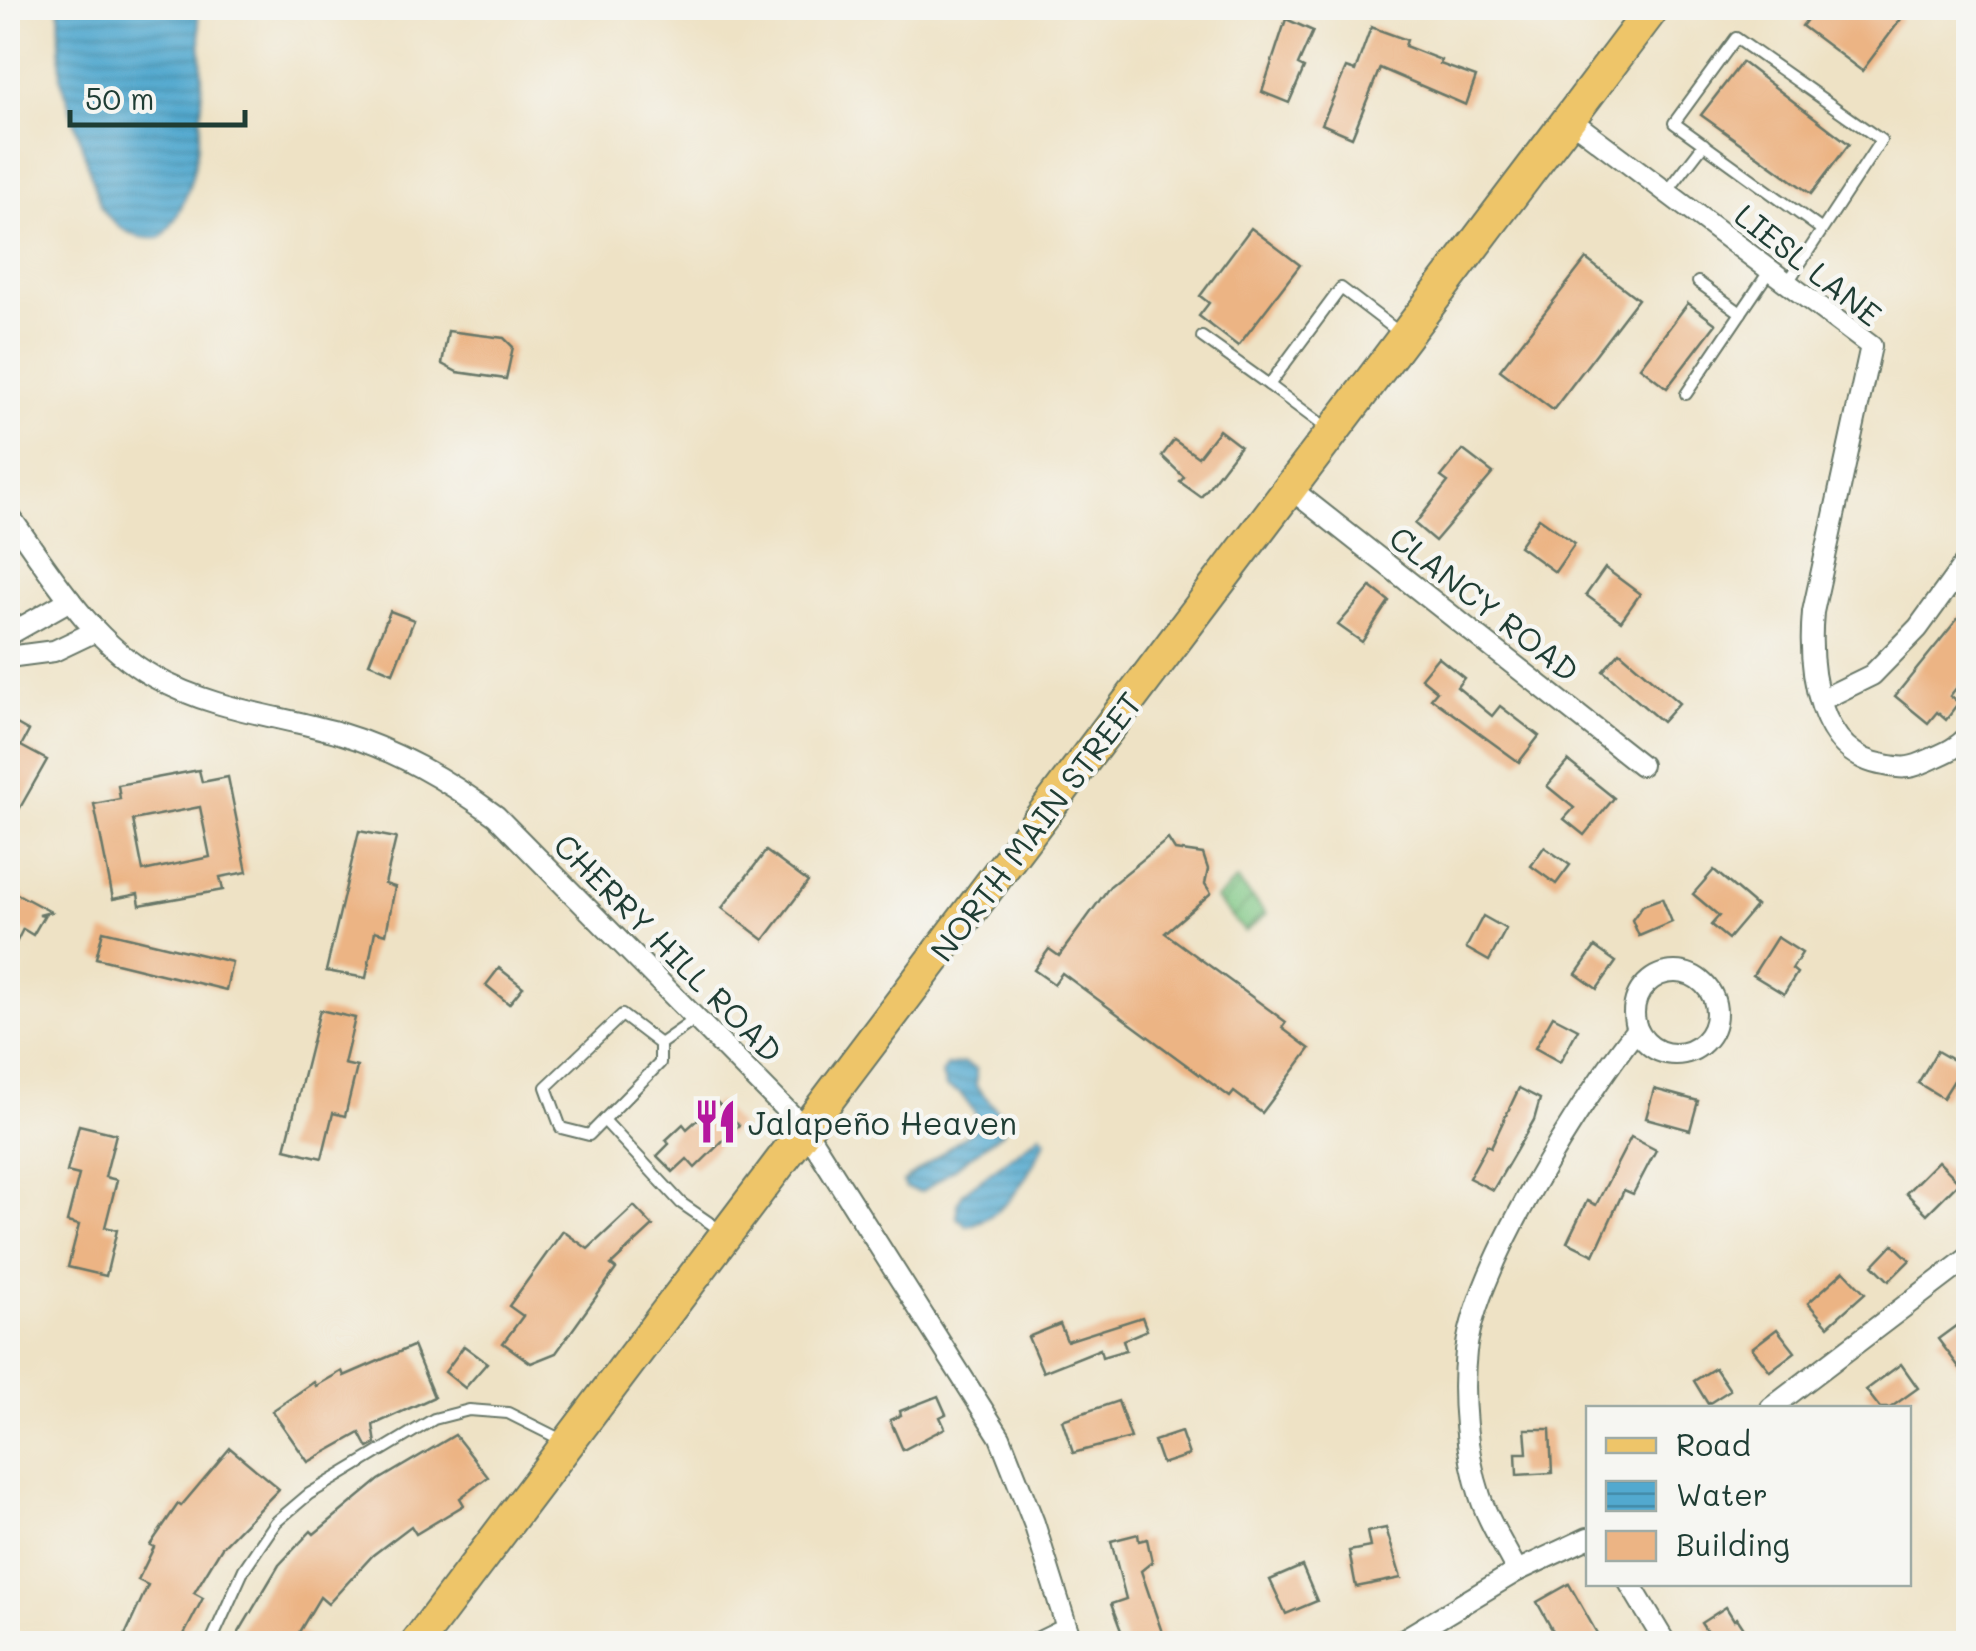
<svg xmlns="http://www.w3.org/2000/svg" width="1976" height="1651" font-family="Mali,sans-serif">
  <defs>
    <pattern id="garden-furrows" width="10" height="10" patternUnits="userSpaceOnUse" patternTransform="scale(2.5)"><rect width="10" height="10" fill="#7dc682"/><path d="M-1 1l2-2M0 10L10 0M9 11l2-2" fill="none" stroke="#66a26b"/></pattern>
    <pattern id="water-rules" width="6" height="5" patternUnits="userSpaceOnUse" patternTransform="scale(2.5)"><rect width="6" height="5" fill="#52a9cf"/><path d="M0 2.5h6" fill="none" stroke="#438ba9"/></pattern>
  </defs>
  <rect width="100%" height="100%" fill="#f6f6f2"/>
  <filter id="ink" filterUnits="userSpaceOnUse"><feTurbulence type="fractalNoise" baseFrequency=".01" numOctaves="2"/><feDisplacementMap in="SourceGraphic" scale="20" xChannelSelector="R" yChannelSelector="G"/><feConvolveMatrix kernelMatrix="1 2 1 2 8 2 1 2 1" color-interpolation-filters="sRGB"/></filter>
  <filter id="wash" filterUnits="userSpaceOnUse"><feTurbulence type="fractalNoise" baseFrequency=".0048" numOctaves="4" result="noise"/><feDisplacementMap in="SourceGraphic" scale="40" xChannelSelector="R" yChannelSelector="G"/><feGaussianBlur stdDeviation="2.25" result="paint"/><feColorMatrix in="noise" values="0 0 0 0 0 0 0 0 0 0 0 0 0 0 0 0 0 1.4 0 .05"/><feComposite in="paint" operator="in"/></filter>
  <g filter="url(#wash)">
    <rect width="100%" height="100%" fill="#eee2c5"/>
    <!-- garden -->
    <polygon fill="url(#garden-furrows)" stroke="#4e825b" stroke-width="2.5" points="1237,880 1266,914 1245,932 1216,899"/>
    <!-- water -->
    <g fill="url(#water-rules)" stroke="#387382" stroke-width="2.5">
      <path d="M59,8H197C205,73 209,185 162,237C137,243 114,227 101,207L61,79Z"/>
      <polygon points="964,1063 976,1069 976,1086 1003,1117 1004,1131 932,1185 921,1192 906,1188 903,1182 973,1130 976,1114 960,1093 946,1087 942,1075 946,1066"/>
      <path d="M1041,1134L1046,1140C1027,1177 1010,1214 967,1226L957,1218V1204L964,1192Z"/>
    </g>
    <g id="blocks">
      <!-- building -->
      <g fill="#ecb484" fill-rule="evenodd">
        <polygon points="1816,8 1886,8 1901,19 1862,71 1802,26"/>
        <polygon points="1286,19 1313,31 1298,65 1304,68 1289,103 1262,92"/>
        <polygon points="1371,27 1407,40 1405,46 1441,60 1440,64 1476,77 1466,105 1380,68 1352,137 1322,124 1346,68 1355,71"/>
        <polygon points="1742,62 1849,144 1811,194 1701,115"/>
        <polygon points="1251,228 1300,265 1238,346 1199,316 1209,303 1200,296"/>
        <polygon points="1586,259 1638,299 1553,410 1500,370"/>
        <polygon points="1688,303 1716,324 1667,388 1640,367"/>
        <polygon points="448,331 504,338 513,347 506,379 457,372 442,364"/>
        <polygon points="1219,430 1240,446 1201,497 1180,482 1184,477 1162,456 1174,440 1198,457"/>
        <polygon points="1463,450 1493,473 1435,541 1415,524 1448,482 1441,477"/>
        <polygon points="1539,518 1575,543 1555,572 1519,546"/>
        <polygon points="1605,568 1640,594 1621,621 1586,595"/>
        <polygon points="1371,587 1389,601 1362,642 1338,625"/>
        <polygon points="1968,606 1968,673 1950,696 1959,703 1946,720 1937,712 1928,723 1895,696"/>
        <polygon points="390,611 414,620 393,673 369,663"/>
        <polygon points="1620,652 1679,703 1662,722 1603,671"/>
        <polygon points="1438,657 1464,678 1457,687 1492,716 1500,706 1539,736 1519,762 1431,698 1437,691 1421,678"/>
        <polygon points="8,719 29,731 21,746 47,760 8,829"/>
        <polygon points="1568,761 1614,798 1584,835 1564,819 1574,808 1547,786"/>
        <path d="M199,770L202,782L228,777L247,872L220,877L223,890L140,905L138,894L113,899L94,804L120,799L118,785ZM200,807L210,857L143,871L133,820Z"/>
        <polygon points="359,831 396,838 385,884 395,887 386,934 375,931 366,978 326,971"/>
        <polygon points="1168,839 1175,850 1203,854 1208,869 1205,884 1211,893 1165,933 1286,1022 1282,1028 1310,1049 1262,1113 1234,1092 1230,1097 1062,973 1054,984 1034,970 1049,949 1059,956 1110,886"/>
        <polygon points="1544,847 1570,865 1556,884 1531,866"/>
        <polygon points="766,851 808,882 764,940 722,908"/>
        <polygon points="1714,870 1756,906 1728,939 1711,925 1719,916 1693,894"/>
        <polygon points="8,889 51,912 39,915 44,916 33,935 23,929 8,959"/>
        <polygon points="1662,898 1672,922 1639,936 1632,920 1643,905"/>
        <polygon points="1483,916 1506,929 1489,961 1466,948"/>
        <polygon points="103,931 232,962 226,990 96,958"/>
        <polygon points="1777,937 1802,953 1792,969 1797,973 1784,994 1753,975"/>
        <polygon points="1595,947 1616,962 1597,989 1576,974"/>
        <polygon points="499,968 523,987 509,1004 486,985"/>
        <polygon points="320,1010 355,1018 344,1064 357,1067 345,1116 333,1113 322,1158 285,1149"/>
        <polygon points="1553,1016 1578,1029 1560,1062 1535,1048"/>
        <polygon points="1937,1051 1963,1066 1943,1098 1918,1083"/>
        <polygon points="1519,1088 1540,1099 1534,1120 1493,1190 1469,1178 1487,1145 1491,1147"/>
        <polygon points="1654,1089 1698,1101 1690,1130 1646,1118"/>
        <polygon points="717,1102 739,1125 695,1168 687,1159 673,1172 657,1156 669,1144 666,1140 683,1124 687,1129"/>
        <polygon points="79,1125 116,1134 105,1177 117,1180 105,1227 117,1230 106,1276 68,1267 79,1225 67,1222 79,1175 67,1172"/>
        <polygon points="1631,1137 1656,1150 1633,1194 1624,1190 1594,1255 1567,1242 1587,1201 1596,1205"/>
        <polygon points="1938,1161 1959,1182 1927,1214 1906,1193"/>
        <polygon points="634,1206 653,1226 611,1265 616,1269 556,1353 531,1363 503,1343 523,1316 509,1306 563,1231 588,1249"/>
        <polygon points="1893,1244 1910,1260 1889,1281 1873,1265"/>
        <polygon points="1844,1271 1865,1293 1828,1326 1808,1303"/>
        <polygon points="1142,1317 1147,1330 1123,1340 1126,1350 1102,1357 1100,1349 1043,1372 1028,1337 1060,1324 1067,1341"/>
        <polygon points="1968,1317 1968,1379 1938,1339"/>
        <polygon points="1777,1329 1795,1352 1770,1371 1752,1348"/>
        <polygon points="413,1346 434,1397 373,1425 376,1444 368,1448 360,1433 308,1462 272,1411 314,1382 316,1386 342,1371 344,1376"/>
        <polygon points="464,1346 487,1363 465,1388 445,1372"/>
        <polygon points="1901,1364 1918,1388 1890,1408 1880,1408 1866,1390"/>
        <polygon points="1715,1368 1730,1390 1708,1404 1694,1381"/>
        <polygon points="938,1396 946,1414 940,1417 945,1428 903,1450 890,1420 901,1415 900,1411"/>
        <polygon points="1118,1401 1131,1438 1073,1453 1062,1420"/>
        <polygon points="1525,1429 1550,1429 1552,1473 1517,1475 1516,1453 1527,1453"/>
        <polygon points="1181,1432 1189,1455 1162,1464 1154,1441"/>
        <polygon points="455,1435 488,1477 460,1498 464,1505 416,1534 411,1526 373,1555 328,1604 320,1597 299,1632 319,1644 232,1644 279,1565 311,1531 314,1534 379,1480"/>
        <polygon points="230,1448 279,1489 222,1547 194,1593 203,1598 179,1644 121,1644 148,1585 138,1580 154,1547 150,1545 178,1504 181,1506"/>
        <polygon points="1386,1528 1401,1578 1356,1587 1349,1551 1370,1547 1367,1532"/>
        <polygon points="1138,1534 1139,1541 1147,1539 1152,1562 1141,1571 1166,1644 1126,1644 1111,1604 1126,1599 1111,1541"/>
        <polygon points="1302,1566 1317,1601 1286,1614 1270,1580"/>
        <polygon points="1569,1584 1603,1644 1560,1644 1537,1602"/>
        <polygon points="1726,1607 1734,1620 1737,1618 1754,1644 1715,1644 1701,1623"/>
      </g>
    </g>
  </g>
  <g filter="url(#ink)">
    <use href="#blocks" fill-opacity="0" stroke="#677767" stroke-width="2.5"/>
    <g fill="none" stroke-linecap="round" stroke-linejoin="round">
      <defs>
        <g id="lane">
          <polyline points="1667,192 1704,144"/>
          <polyline points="1698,282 1741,313"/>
          <polyline points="1788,282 1881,140 1736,38 1674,123 1822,230"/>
          <polyline points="1202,337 1269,385"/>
          <polyline points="1686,394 1770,270"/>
          <polyline points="1328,429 1269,385 1341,288 1400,333"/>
          <polyline points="660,1044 660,1063 589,1135 561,1128 546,1087 622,1015 660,1044 697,1018"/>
          <polyline points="604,1120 681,1203 723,1232"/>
          <polyline points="210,1644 244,1569 276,1522 309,1494 434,1419 469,1410 508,1413 564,1441"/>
          <polyline points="1024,1644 1065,1624"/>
        </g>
        <g id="street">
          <path d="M1568,118L1871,346L1813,612C1808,668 1817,755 1885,765C1900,768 1908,769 1922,763C1939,755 1956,750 1968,736"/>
          <polyline points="1291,489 1641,765"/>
          <path d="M8,514C50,572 90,641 154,677C211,709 274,715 336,732C396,750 446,779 496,816L805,1129L1000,1437L1034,1523L1072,1644"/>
          <polyline points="8,635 70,600"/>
          <polyline points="8,657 54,651 96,631"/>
          <polyline points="1821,700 1872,675 1918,628 1968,559"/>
          <circle cx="1675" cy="1013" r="41"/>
          <polyline points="1771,1408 1968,1258"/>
          <path d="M1517,1571C1505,1547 1488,1522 1480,1496C1466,1454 1461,1395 1466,1351C1477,1265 1582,1098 1637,1029"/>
          <polyline points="1630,1584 1666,1644"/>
          <polyline points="1396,1644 1517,1571 1588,1538"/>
        </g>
        <polyline id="primary" points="416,1644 1653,8"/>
      </defs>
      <!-- lane casing -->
      <use href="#lane" stroke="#677767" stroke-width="14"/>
      <!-- street casing -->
      <use href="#street" stroke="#677767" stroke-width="24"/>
      <!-- primary casing -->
      <use href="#primary" stroke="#677767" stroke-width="36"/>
      <!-- lane -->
      <use href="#lane" stroke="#fff" stroke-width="10"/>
      <!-- street -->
      <use href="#street" stroke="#fff" stroke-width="20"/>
      <!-- primary -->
      <use href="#primary" stroke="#eec569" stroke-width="32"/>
    </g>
  </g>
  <!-- icons -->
  <defs>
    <symbol id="restaurant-bare" viewBox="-9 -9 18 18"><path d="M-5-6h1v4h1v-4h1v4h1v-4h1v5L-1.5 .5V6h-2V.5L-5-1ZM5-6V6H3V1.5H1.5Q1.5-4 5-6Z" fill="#b5179e" stroke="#f6f6f2" stroke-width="2.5" paint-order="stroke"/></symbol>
  </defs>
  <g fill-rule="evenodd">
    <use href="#restaurant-bare" x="684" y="1090" width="63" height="63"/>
  </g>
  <g text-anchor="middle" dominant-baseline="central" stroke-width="9" stroke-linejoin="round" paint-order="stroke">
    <!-- street labels -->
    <g font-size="32" fill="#1f3d34" stroke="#f6f6f2">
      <text transform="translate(1809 264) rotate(38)">LIESL LANE</text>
      <text transform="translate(1485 603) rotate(38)">CLANCY ROAD</text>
      <text transform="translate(1035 826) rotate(-53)">NORTH MAIN STREET</text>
      <text transform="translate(669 947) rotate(45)">CHERRY HILL ROAD</text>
    </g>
    <!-- poi labels -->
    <g font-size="32" fill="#1f3d34" stroke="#f6f6f2" text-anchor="start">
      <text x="748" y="1122">Jalapeño Heaven</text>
    </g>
  </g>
  <!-- margin -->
  <rect width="1976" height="1651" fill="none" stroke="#f6f6f2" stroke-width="40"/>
  <!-- legend -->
  <rect x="1586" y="1406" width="325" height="180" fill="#f6f6f2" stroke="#a0aca6" stroke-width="2.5"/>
  <rect x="1606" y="1438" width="50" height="15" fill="#eec569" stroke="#a0aca6" stroke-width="2.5"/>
  <text x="1676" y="1456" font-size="30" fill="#1f3d34">Road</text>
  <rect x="1606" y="1481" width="50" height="30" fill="url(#water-rules)" stroke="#a0aca6" stroke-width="2.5"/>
  <text x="1676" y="1506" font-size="30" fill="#1f3d34">Water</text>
  <rect x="1606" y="1531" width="50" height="30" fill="#ecb484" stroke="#a0aca6" stroke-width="2.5"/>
  <text x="1676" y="1556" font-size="30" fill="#1f3d34">Building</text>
  <!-- scale -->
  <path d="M70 110v15h175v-15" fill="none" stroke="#1f3d34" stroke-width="5"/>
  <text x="85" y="110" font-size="30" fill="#1f3d34" stroke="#f6f6f2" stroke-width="8" paint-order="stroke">50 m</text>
</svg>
